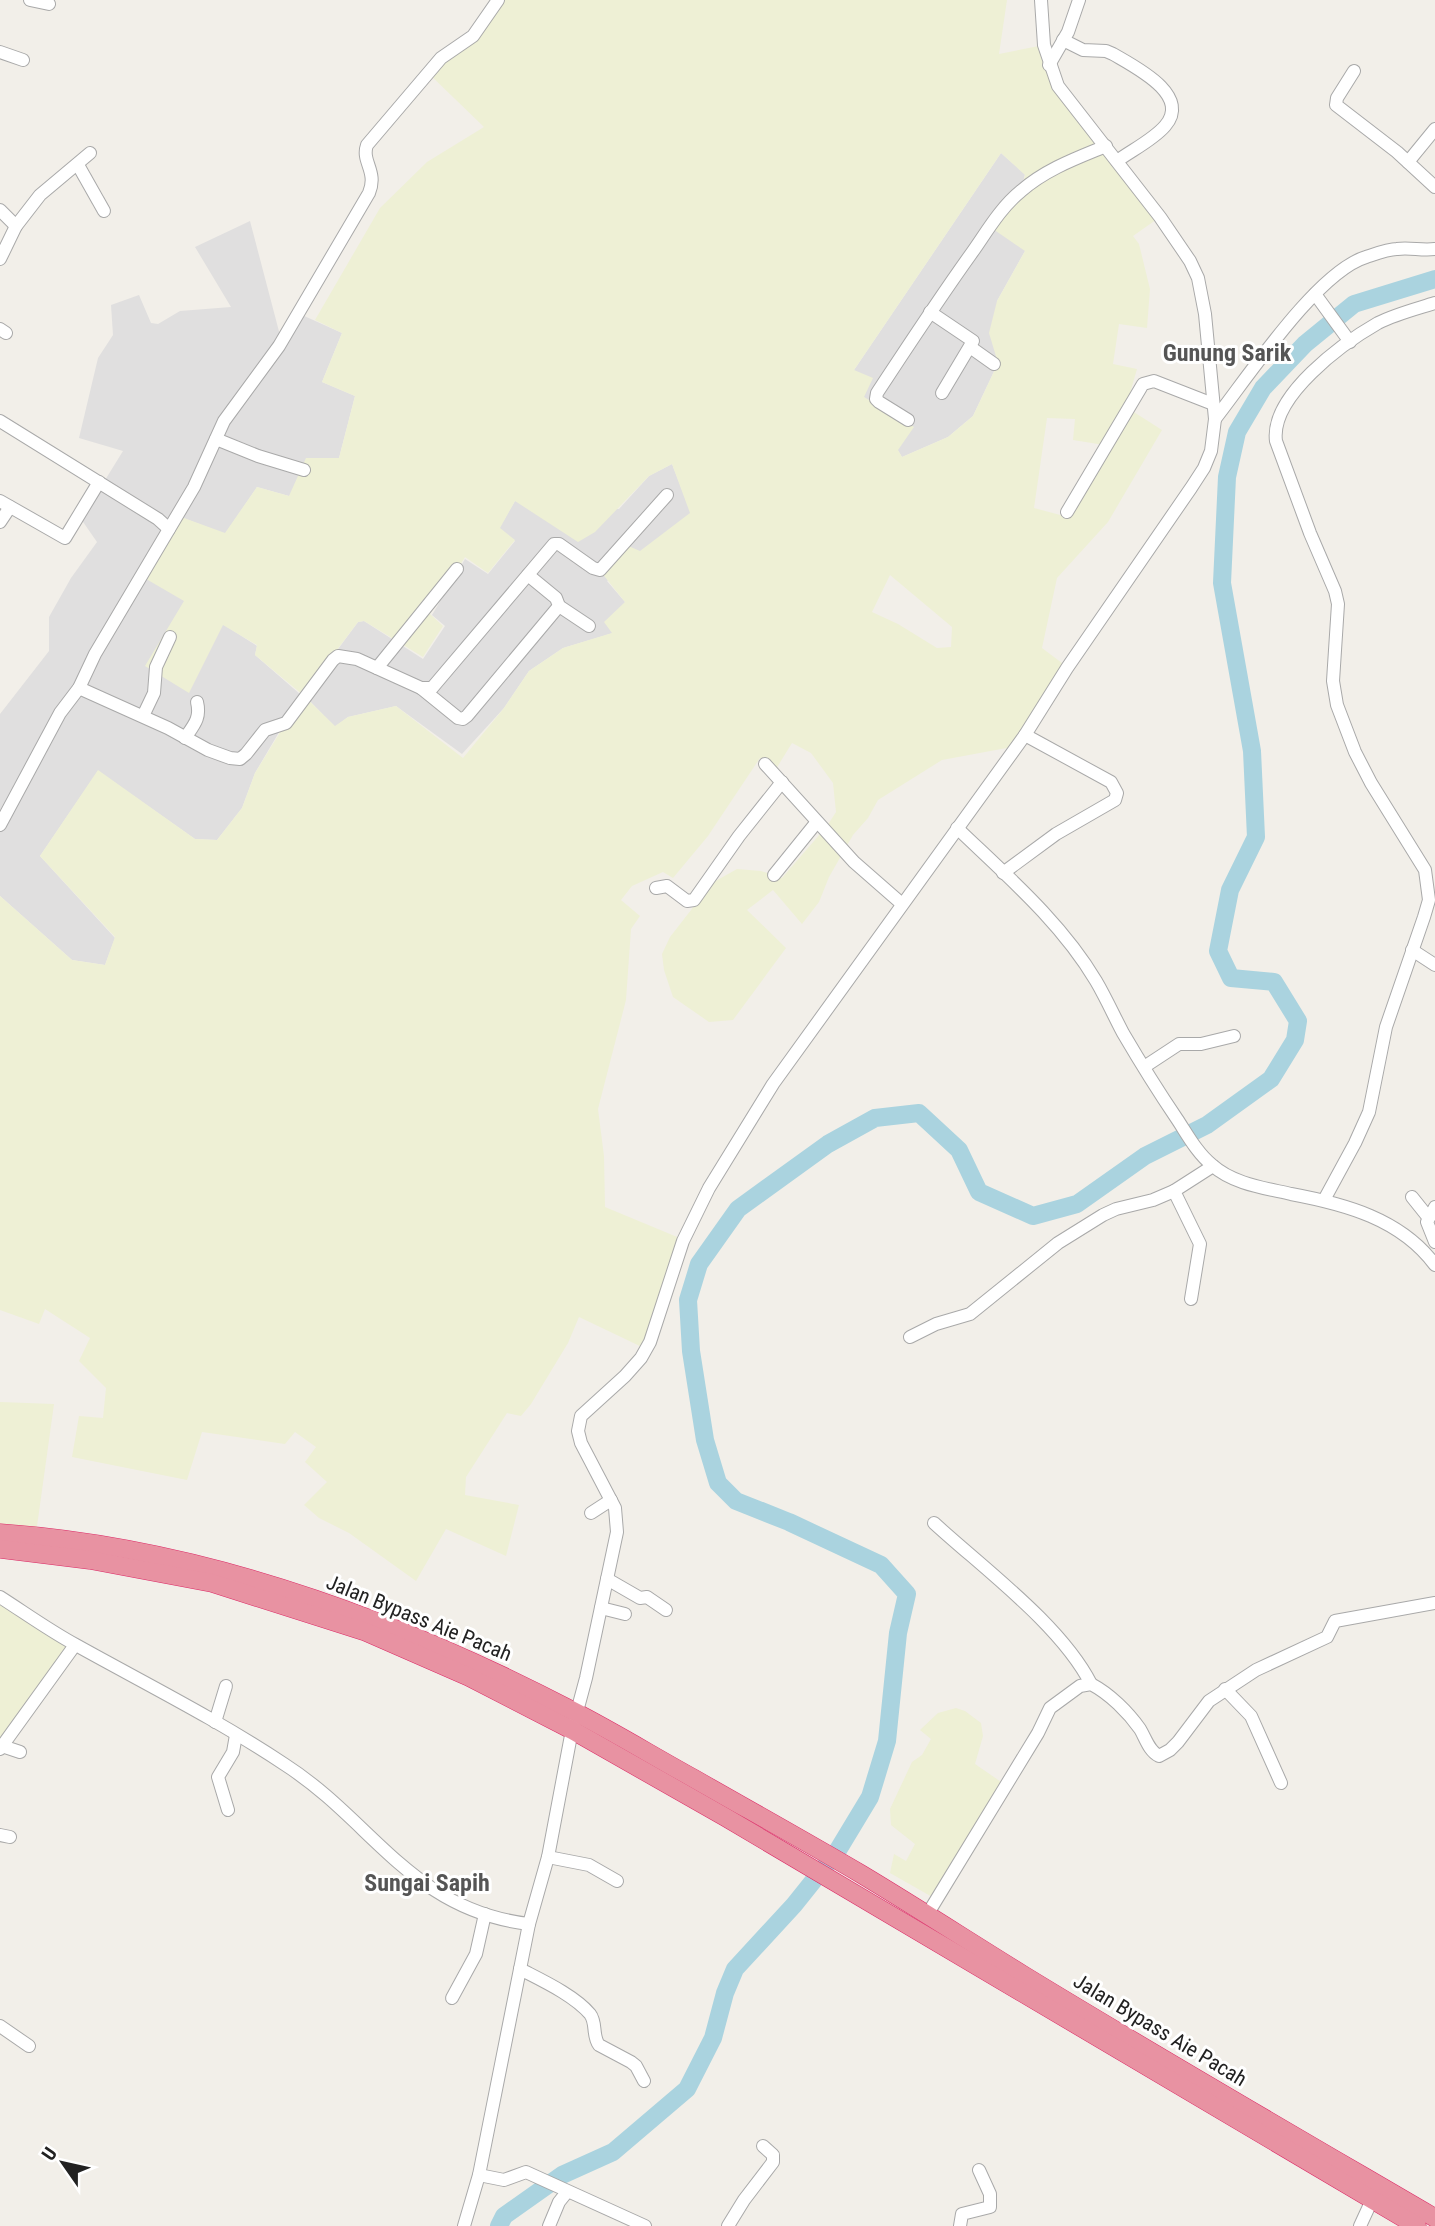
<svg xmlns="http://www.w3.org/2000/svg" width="1435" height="2226" font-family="'Roboto Condensed',sans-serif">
  <rect width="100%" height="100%" fill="#f2efe9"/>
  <!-- residential -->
  <g fill="#e0dfdf">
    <polygon points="1001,153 1025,174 1021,191 1025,251 997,301 998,363 973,416 948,437 902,457 864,397 854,370"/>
    <polygon points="250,221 281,339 302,315 342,333 322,382 355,396 339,458 289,496 257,487 225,534 173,514 185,600 257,646 255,655 301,695 255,773 242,808 217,840 195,839 98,771 40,856 115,938 105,965 72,960 0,896 0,714 49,651 49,617 71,578 97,542 81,519 123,451 79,438 98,358 113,335 111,305 139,295 151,323 158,324 180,311 231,307 195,247"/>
    <polygon points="672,464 691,513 607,581 625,602 613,633 563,648 529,671 504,708 462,754 396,706 348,717 335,727 304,695 358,622 364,621 423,659 445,626 432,615 465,559 488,574 515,541 499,528 515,501 619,509 649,476"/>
  </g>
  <!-- farmland -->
  <g fill="#eef0d5" fill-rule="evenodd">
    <path d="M496,0H1007L999,54L1044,45L1065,97L1160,217L1133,236L1139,244L1150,289L1147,328L1119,324L1113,364L1137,369L1126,407L1162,430L1108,522L1057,578L1042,648L1066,666L1012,747L942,760L878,800L868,818L853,835L829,877L819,902L802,924L773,890L747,910L786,948L733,1020L709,1022L673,997L664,970L662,954L670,937L712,883L737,869L761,871L782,878L827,826L836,812L833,783L811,753L792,743L776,769L760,758L708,836L673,878L663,872L632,886L621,900L640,916L631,929L626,1000L598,1109L604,1156L605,1207L682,1239L644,1348L579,1317L568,1343L531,1404L521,1416L507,1413L466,1477L465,1495L519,1505L506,1556L446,1529L416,1581L349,1533L319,1518L304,1505L327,1482L305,1462L316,1447L295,1432L285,1444L202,1432L187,1480L72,1457L79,1416L103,1418L106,1388L79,1361L90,1338L45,1309L39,1324L0,1310V896L72,960L105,965L115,937L40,856L98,770L195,839L217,840L242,808L255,773L303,695L335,726L348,717L396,706L463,758L504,708L529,671L563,648L612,633L604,622L625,602L601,572L626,545L640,551L690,513L672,464L649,476L595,532L578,542L515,501L500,528L515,540L488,573L465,557L430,614L443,626L423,657L364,621L358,622L303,695L255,655L257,645L223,625L189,693L145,666L184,601L141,576L173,514L225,533L257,487L289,496L306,458H339L355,396L322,382L342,333L315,320L380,208L427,162L484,127L425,70L469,39ZM1001,153L1025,175L1021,191L993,229L1025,251L997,301L989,333L998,363L973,416L948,437L902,457L898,450L914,427L864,397L873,378L854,370ZM1047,418L1075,419L1073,440L1104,445L1064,516L1034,508ZM890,575L952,627L951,647L937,648L898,624L872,612Z"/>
    <polygon points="0,1402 54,1404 33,1555 0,1553"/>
    <polygon points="0,1597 75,1645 0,1749"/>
    <polygon points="956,1708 965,1711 981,1723 983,1736 975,1764 1007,1786 934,1898 890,1873 894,1854 906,1861 915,1844 891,1825 890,1809 912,1762 922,1755 931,1739 920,1730 938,1713"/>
  </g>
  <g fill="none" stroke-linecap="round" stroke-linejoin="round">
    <!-- river -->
    <polyline stroke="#aad3df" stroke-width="18" points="499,2226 504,2216 562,2175 613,2152 687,2089 713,2038 725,1993 735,1969 794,1905 838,1850 870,1797 887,1741 898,1633 907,1594 881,1565 789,1522 736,1501 718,1483 705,1440 691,1351 688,1300 699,1264 738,1209 828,1144 875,1118 919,1113 959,1150 979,1192 1033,1216 1077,1204 1145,1156 1207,1125 1271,1079 1295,1040 1298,1021 1274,982 1231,978 1218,951 1230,890 1256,837 1252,751 1222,583 1227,477 1237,432 1263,388 1305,344 1354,304 1435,279"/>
    <defs>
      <g id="minor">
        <polyline points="30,0 49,4"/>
        <path d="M1063,40L1083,50L1106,51L1113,54C1135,67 1192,95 1165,126C1153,140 1132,150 1117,161"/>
        <polyline points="0,52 23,60"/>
        <polyline points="1049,65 1068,32 1079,0"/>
        <polyline points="1354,71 1337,98 1336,105 1397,152 1435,187"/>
        <polyline points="1408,162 1435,129"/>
        <polyline points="78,165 104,211"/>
        <polyline points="0,210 16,226"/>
        <polyline points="0,259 16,226 40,195 90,153"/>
        <polyline points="1315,294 1350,342"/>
        <polyline points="930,312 973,341 942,393"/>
        <polyline points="0,329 6,333"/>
        <polyline points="970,347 994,364"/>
        <path d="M1215,419C1248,377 1317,272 1366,257C1375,254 1388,249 1397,249C1410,247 1422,251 1435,249"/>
        <path d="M908,420L879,402L876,399L877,393C908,346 938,300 971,254C986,233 1000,208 1021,191C1046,169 1077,158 1106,146"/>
        <polyline points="0,421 158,519 169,529"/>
        <polyline points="216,439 258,456 304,470"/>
        <polyline points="0,501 65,538 99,482"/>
        <polyline points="1067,512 1143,384 1154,381 1213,404"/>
        <polyline points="0,522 10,507"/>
        <polyline points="559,606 589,626"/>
        <polyline points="377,668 457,569"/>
        <polyline points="79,688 168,728 208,750 230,758 240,759 246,754 265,730 286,723 333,660 338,656 357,659 421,688 432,688 554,544 559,544 593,568 600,570 667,495"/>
        <polyline points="421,688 458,718 463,719 467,716 559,606 556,598 528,575"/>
        <polyline points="143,716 154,693 156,667 170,637"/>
        <path d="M185,738C194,725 201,718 197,702"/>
        <polyline points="765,764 854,862 902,904"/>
        <path d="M0,825L60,713L79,688L95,654L194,487L224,421L279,346L369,193C378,171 361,162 367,145L441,58L473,36L498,0"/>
        <path d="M957,828C1006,875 1061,922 1096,981C1106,998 1114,1016 1123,1033C1140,1062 1158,1091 1177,1119C1187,1134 1197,1153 1212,1165C1233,1184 1265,1188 1291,1194C1345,1204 1401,1219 1435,1265"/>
        <polyline points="1003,873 1056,834 1115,800 1117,793 1111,782 1025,735"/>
        <polyline points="774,875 816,823"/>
        <polyline points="656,888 667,886 687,901 694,900 739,836 782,782"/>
        <polyline points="1412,950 1435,965"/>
        <polyline points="1144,1067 1179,1044 1201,1044 1234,1036"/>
        <polyline points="1412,1197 1428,1217"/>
        <path d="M1324,1200L1355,1143L1369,1112L1386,1027L1424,917L1429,900L1425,870L1371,783L1355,752L1337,705L1333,681L1338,604L1335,591L1310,533L1276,441C1270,396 1343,343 1378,323C1396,314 1416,309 1435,303"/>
        <polyline points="1435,1207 1427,1222 1435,1242"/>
        <polyline points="1191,1299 1200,1244 1174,1191 1213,1166"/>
        <polyline points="910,1337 936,1324 970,1314 1058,1243 1103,1215 1116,1209 1153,1200 1174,1191"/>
        <polyline points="591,1513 611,1500"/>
        <path d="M934,1523C983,1568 1061,1625 1091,1684"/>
        <polyline points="607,1579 640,1598 647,1597 666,1610"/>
        <path d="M0,1597C25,1613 50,1631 76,1645C146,1684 218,1720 284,1764C373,1821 411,1910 529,1924"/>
        <polyline points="601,1608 625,1614"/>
        <polyline points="1225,1689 1251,1716 1281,1783"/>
        <polyline points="215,1722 226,1686"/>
        <polyline points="2,1746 20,1752"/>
        <polyline points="0,1749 75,1645"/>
        <polyline points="228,1810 218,1777 233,1752 236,1735"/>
        <polyline points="0,1835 10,1837"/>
        <polyline points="548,1857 589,1865 617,1881"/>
        <path d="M927,1915L1038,1733L1050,1708L1080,1686L1091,1684C1110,1694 1128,1712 1140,1729C1146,1739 1149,1751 1159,1756L1170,1750L1178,1742L1209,1701L1256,1670L1327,1637L1335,1621L1435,1603"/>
        <path d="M520,1969C541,1980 574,1995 590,2014C597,2023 592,2036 599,2045L631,2062L636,2066L644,2081"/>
        <polyline points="452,1998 476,1954 485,1914"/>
        <polyline points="0,2026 29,2046"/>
        <polyline points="479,2175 504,2180 526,2172 645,2226"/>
        <polyline points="464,2226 479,2175 529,1924 548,1857 572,1730 586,1678 617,1532 615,1508 581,1443 578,1431 581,1416 625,1376 641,1358 650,1342 683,1241 709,1188 773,1084 1025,735 1067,668 1191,488 1204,468 1211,451 1215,419 1205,314 1198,278 1190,261 1160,217 1058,86 1044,45 1041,0"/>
        <polyline points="549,2226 559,2202 567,2192"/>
        <polyline points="728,2226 744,2200 773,2162 773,2155 763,2146"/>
        <polyline points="960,2226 962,2214 990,2207 990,2194 979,2170"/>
        <polyline points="1360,2226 1372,2200"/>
      </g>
      <g id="highway">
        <path d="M0,1533C202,1547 395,1618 573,1711C614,1732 653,1756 693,1778C749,1810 805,1841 861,1874C916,1907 970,1942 1025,1976C1161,2059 1298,2138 1435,2218"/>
        <polyline points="0,1549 90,1560 212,1583 366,1632 469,1677 572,1730 725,1817 1417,2226"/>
      </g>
    </defs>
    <!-- minor casing -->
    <use href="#minor" stroke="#a9a9a9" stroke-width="14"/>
    <!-- highway casing -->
    <use href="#highway" stroke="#dc2a67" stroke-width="19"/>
    <!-- minor -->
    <use href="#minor" stroke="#fff" stroke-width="12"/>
    <!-- highway -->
    <use href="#highway" stroke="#e892a2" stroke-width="18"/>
  </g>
  <g text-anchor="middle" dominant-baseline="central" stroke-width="6" stroke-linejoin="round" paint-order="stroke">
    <!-- street labels -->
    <g font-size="21" fill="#222" stroke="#fff">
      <text transform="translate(419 1618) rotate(22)">Jalan Bypass Aie Pacah</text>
      <text transform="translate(1160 2030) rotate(31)">Jalan Bypass Aie Pacah</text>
    </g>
    <!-- quarter labels -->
    <g font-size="24" font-weight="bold" fill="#555" stroke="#fff">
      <text x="1227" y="353">Gunung Sarik</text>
      <text x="427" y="1883">Sungai Sapih</text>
    </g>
  </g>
  <!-- north arrow -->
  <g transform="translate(63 2163) rotate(304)" stroke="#ffffff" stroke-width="5" paint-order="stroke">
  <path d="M0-5L12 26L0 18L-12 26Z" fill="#222222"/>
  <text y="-10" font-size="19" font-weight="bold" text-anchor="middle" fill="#222222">U</text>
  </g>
</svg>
